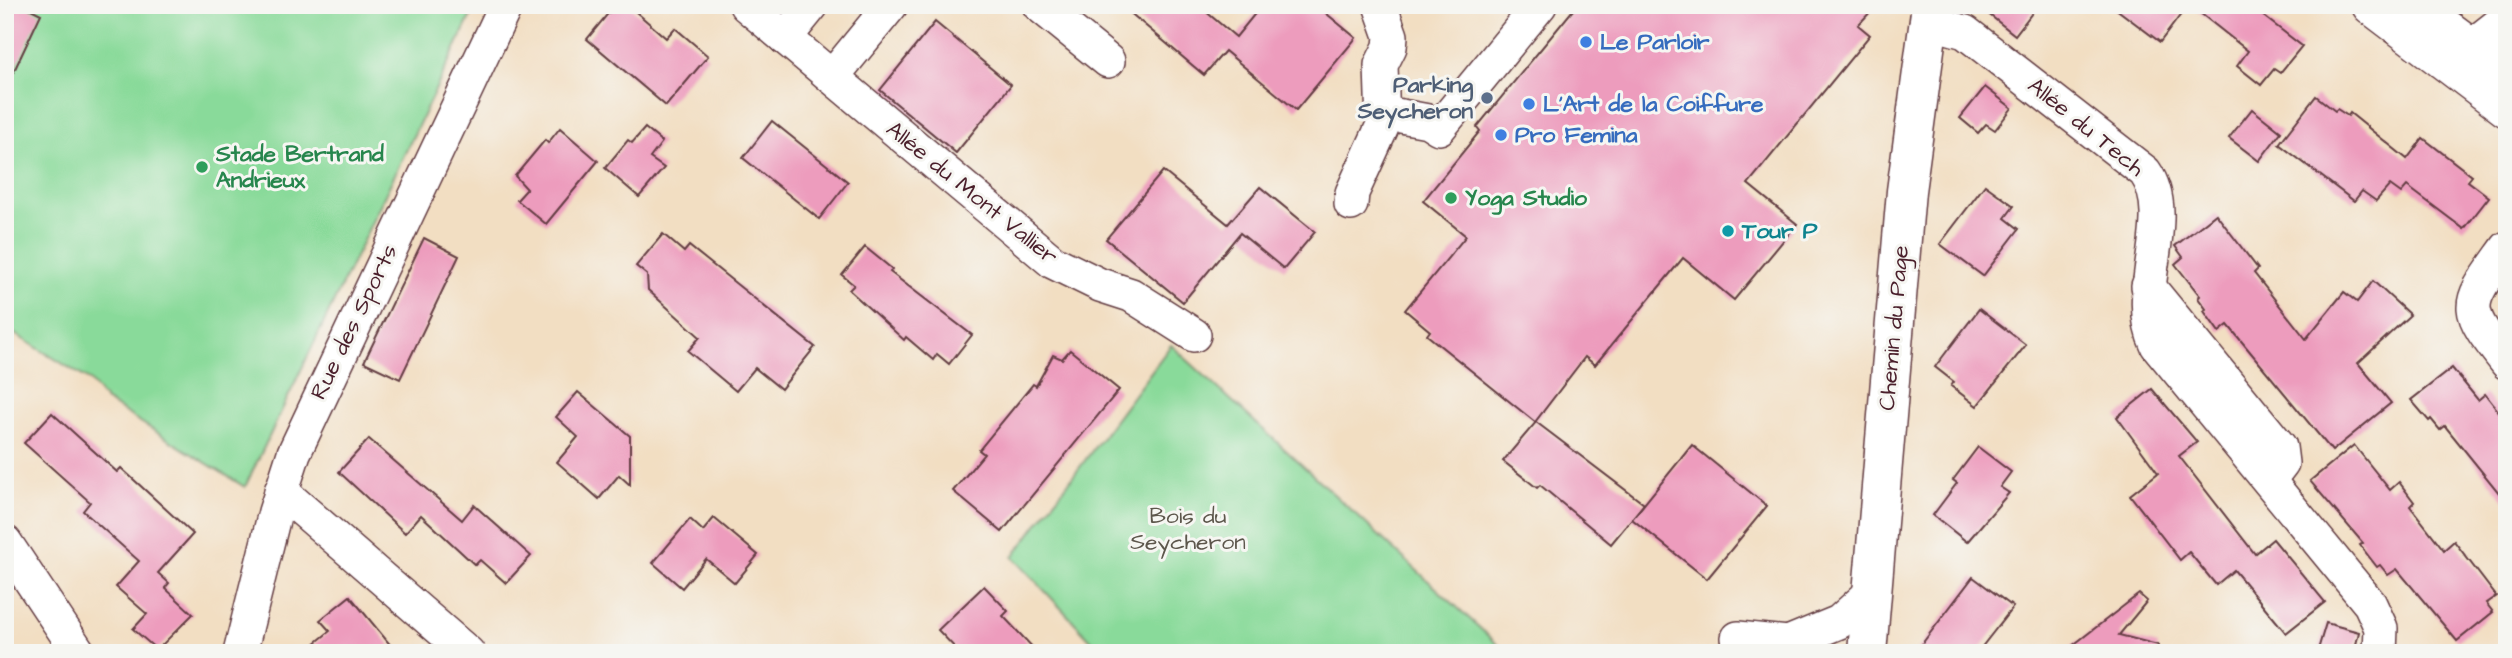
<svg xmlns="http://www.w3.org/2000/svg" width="2512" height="658" font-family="'Architects Daughter',sans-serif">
  <rect width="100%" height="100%" fill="#f6f6f2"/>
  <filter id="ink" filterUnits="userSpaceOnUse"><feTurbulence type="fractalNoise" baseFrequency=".0143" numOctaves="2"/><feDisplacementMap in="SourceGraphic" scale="14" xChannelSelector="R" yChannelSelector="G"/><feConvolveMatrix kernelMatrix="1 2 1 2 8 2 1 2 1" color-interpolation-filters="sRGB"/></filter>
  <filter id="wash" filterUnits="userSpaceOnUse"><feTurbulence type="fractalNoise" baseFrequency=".00686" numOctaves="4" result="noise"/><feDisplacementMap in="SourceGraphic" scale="28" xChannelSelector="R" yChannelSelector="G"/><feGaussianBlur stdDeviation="1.57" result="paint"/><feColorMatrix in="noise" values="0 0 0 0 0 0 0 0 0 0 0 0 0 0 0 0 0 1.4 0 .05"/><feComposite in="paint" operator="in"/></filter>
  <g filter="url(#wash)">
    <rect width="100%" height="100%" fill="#f2dec2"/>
    <!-- green -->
    <g fill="#89da9a" stroke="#6a7c62" stroke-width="2">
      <polygon points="5,5 476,5 245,487 105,400 89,380 5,328"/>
      <polygon points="1171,345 1507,653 1103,653 1013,557"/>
    </g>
    <g id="blocks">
      <!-- building -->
      <g fill="#ed9cbd">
        <polygon points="5,5 23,5 41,14 5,90"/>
        <polygon points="615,5 628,5 666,38 675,28 708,56 666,106 587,39"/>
        <polygon points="1121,5 1198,5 1236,37 1262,5 1316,5 1356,38 1296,110 1225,51 1204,75"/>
        <polygon points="1577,5 1877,5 1858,25 1870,35 1748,184 1797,224 1734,300 1683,258 1595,365 1585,357 1535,422 1427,335 1430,331 1405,310 1466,236 1423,201 1480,131 1477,127"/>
        <polygon points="1977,5 2038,5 2015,35"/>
        <polygon points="2111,5 2188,5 2160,42"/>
        <polygon points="2190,5 2249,5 2302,46 2280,73 2274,69 2261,85 2237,66 2248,51"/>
        <polygon points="935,22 1011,85 956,153 880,90"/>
        <polygon points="1985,87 2012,108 1995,130 1986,124 1978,133 1960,118"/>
        <polygon points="2316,96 2335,111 2337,109 2348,116 2350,113 2407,159 2423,138 2472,176 2468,181 2489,197 2464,229 2407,186 2401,193 2390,185 2376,201 2362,191 2354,201 2279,144"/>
        <polygon points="2252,109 2281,132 2259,161 2229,138"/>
        <polygon points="772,121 848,182 819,219 743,158"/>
        <polygon points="560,128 598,161 546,224 517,200 527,189 515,176 545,140 548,143"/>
        <polygon points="645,128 662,142 650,158 664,168 639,197 605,168 628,140 632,143"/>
        <polygon points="1163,171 1228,224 1260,187 1315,232 1284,269 1240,233 1183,302 1106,239"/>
        <polygon points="1985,185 2014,206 2005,218 2019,229 1983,276 1940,244"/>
        <polygon points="2216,214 2258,269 2254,273 2306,339 2344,292 2357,302 2373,281 2410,315 2358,363 2391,403 2332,451 2228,325 2219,332 2204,311 2206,309 2198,298 2200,296 2175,264 2183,257 2175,246"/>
        <polygon points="663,234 684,252 689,246 815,347 781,389 755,368 736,391 688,351 700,337 648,290 647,275 636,266"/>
        <polygon points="424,238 459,256 400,379 364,362"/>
        <polygon points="865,247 892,269 890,272 972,335 949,364 937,354 933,360 906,337 904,340 849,290 854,285 842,275"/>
        <polygon points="1979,309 2026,345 1977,406 1951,386 1954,382 1935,367"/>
        <polygon points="1070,350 1119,390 1002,532 953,491 984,454 979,450 1033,384 1036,386 1053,355 1062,359"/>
        <polygon points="2452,368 2478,400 2485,394 2507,422 2507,503 2445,426 2440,430 2431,419 2429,421 2411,400"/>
        <polygon points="2152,389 2197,442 2179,456 2255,554 2273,539 2325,602 2286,633 2234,570 2216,585 2189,552 2180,560 2130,495 2158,473 2117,417"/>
        <polygon points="578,392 630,436 630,485 619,475 599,499 557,462 578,437 556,417"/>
        <polygon points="52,413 117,472 121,468 193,534 158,573 169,583 165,588 193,614 157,650 133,629 147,614 116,587 139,561 83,511 90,502 24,443"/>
        <polygon points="1536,422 1644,504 1611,544 1540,485 1537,488 1503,461"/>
        <polygon points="369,439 462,520 474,505 531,556 506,583 480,560 475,565 421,515 405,533 339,472"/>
        <polygon points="1692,445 1767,506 1707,579 1632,519"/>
        <polygon points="2354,445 2390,490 2399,482 2414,502 2410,506 2444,550 2454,541 2496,596 2486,603 2493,612 2457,641 2397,569 2388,575 2380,565 2377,567 2360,545 2363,543 2310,481"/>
        <polygon points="1978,447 2011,472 2000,487 2009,493 1967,542 1933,515 1957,483 1953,480"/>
        <polygon points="714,518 758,555 735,583 706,559 682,588 653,563 690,519 703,531"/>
        <polygon points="1973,577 2013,607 1977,653 1915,653"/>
        <polygon points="984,586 1008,611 1003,616 1038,653 960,653 938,630"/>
        <polygon points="2139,594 2147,601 2119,635 2158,645 2157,653 2063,653"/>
        <polygon points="350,596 397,653 303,653 330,631 320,620"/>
        <polygon points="2326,623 2359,632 2354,653 2317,653"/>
      </g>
    </g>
  </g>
  <g filter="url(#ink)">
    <use href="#blocks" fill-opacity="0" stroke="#633c42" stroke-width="2"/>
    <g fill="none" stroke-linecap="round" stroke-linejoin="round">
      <defs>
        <g id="minor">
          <polyline points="746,5 1053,262 1100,285 1131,295 1194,335"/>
          <polyline points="1039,5 1108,61"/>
          <path d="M1929,22L1965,32L2145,172C2178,219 2130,291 2157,345L2370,604L2381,628L2380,653"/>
          <polyline points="785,38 812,5"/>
          <polyline points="2451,62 2507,18"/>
          <polyline points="832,77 891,5"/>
          <polyline points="1385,113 1428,121 1439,128 1540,5"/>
          <polyline points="1351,204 1352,193 1383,125 1381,65 1390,47 1391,36 1380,5"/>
          <path d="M2507,248C2465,307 2461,305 2507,363"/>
          <polyline points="2148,286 2280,447 2282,463 2269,480"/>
          <polyline points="281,491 468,653"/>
          <polyline points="5,542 79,653"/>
          <polyline points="1738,638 1788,643"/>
          <polyline points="240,653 275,512 294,453 506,5"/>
          <polyline points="1805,653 1788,643 1839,622 1871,593"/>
        </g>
        <g id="tertiary">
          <polyline points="2371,5 2507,108"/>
          <polyline points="2416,6 2507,74"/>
          <polyline points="1867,653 1906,191 1931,5"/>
        </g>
      </defs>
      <!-- minor casing -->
      <use href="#minor" stroke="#633c42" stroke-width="36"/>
      <!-- tertiary casing -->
      <use href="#tertiary" stroke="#633c42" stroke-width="41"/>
      <!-- minor -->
      <use href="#minor" stroke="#fff" stroke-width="33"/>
      <!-- tertiary -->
      <use href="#tertiary" stroke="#fff" stroke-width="38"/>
    </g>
  </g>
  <!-- markers -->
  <g fill="#3f7fe0" stroke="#f6f6f2" stroke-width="2.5">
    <circle cx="1586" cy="42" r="7"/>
    <circle cx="1529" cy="104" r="7"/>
    <circle cx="1501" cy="135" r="7"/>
  </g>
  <circle fill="#5c6f8a" stroke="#f6f6f2" stroke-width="2.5" cx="1487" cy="98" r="7"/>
  <g fill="#2e9e5b" stroke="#f6f6f2" stroke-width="2.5">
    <circle cx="202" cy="167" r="7"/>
    <circle cx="1451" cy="198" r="7"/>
  </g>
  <circle fill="#0f9aa8" stroke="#f6f6f2" stroke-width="2.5" cx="1728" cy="231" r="7"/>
  <g text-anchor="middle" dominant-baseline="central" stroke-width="6" stroke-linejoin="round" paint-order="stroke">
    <!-- shop labels -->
    <g font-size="23" font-weight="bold" fill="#366cbe" stroke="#f6f6f2" text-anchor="start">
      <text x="1600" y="42">Le Parloir</text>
      <text x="1543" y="104">L'Art de la Coiffure</text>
      <text x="1515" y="135">Pro Femina</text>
    </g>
    <!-- service labels -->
    <g font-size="23" font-weight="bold" fill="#4e5e75" stroke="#f6f6f2" text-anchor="end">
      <text x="1473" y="85">Parking<tspan x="1473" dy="26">Seycheron</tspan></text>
    </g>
    <!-- street labels -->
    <g font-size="23" fill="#4a1f2b" stroke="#f6f6f2">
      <text transform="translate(2086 127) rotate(39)">Allée du Tech</text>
      <text transform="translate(972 193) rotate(39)">Allée du Mont Vallier</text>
      <text transform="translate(354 322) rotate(-64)">Rue des Sports</text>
      <text transform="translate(1894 328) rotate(-85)">Chemin du Page</text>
    </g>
    <!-- leisure labels -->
    <g font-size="23" font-weight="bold" fill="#27864d" stroke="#f6f6f2" text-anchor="start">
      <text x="216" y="154">Stade Bertrand<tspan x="216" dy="26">Andrieux</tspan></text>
      <text x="1465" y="198">Yoga Studio</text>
    </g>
    <!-- culture labels -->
    <g font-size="23" font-weight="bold" fill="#0d838f" stroke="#f6f6f2" text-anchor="start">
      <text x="1742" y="231">Tour P</text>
    </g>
    <!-- park labels -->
    <g font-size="23" fill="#5d574c" stroke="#f6f6f2">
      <text x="1188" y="516">Bois du<tspan x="1188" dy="26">Seycheron</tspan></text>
    </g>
  </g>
  <!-- margin -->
  <rect width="2512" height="658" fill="none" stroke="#f6f6f2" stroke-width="28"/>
</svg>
